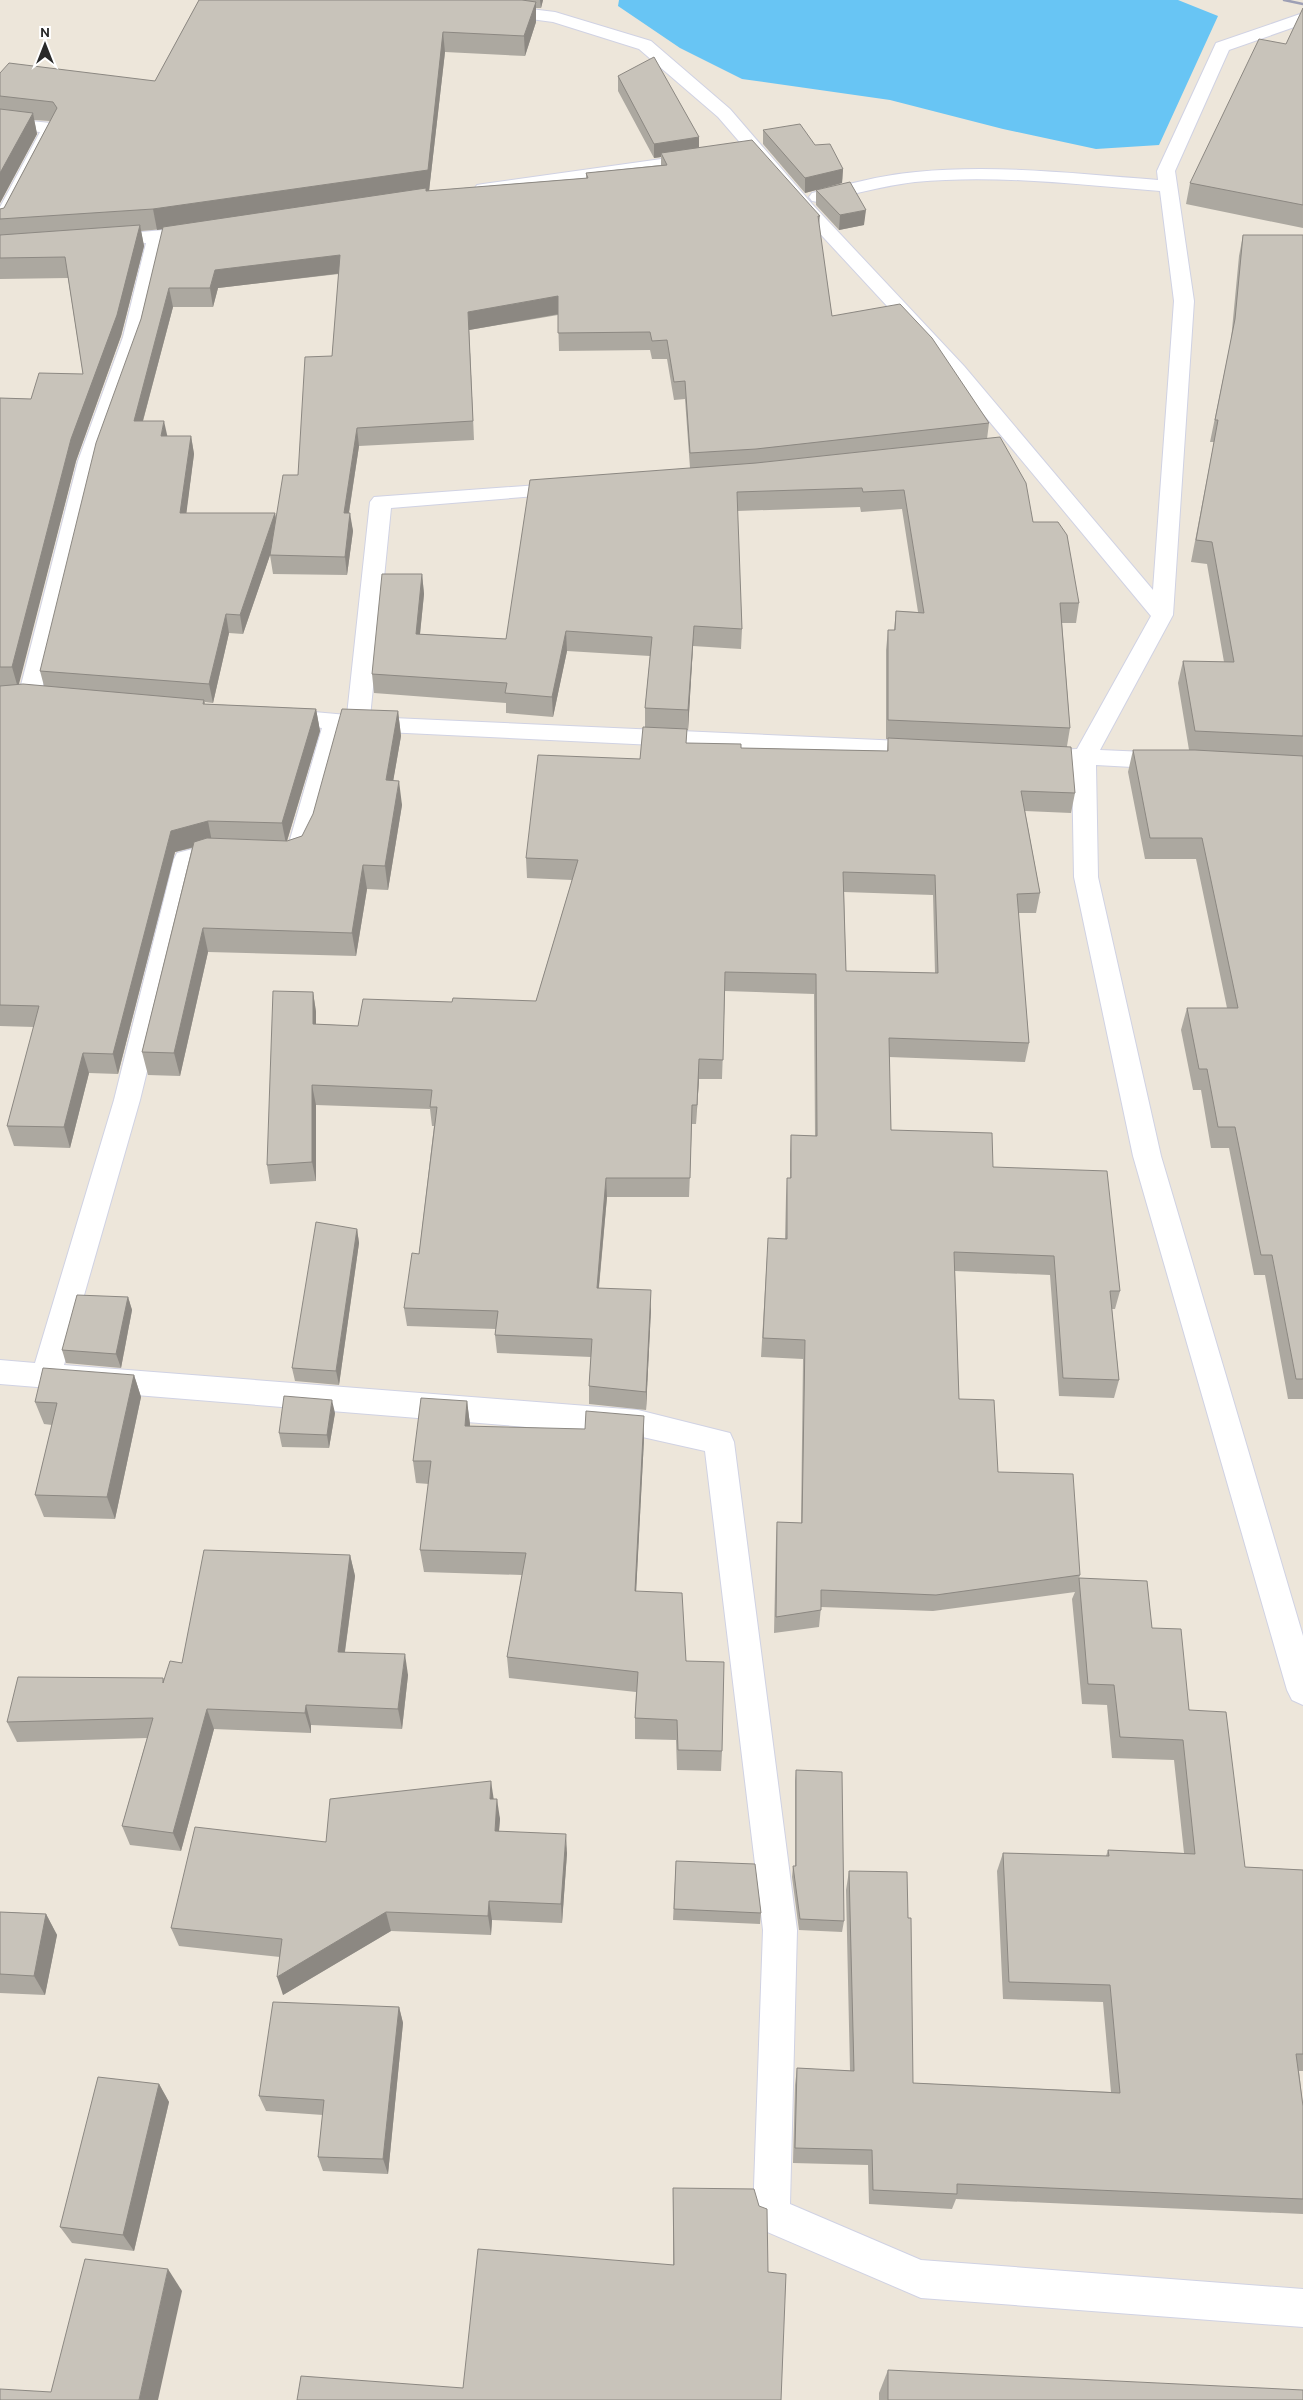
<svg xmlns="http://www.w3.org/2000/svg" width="1303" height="2400" font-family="Overpass,sans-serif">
  <rect width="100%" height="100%" fill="#ede6da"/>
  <!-- water -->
  <polygon fill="#68c5f4" points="619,0 1178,0 1218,16 1159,145 1096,149 1003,129 890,100 742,79 680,48 618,6"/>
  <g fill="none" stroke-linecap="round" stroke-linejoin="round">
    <defs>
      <g id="street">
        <path d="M498,5L555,12L651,41L730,109L812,204L964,366L1153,590L1174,301L1160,191C1079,185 997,174 915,182C882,186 850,195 818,202L812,201L809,197L812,193C846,185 880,175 916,172C996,164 1078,174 1158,180L1157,171L1216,43L1303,13V24L1229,50L1175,171L1194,301L1173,615L1100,750L1169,753L1177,755L1181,761L1177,767L1169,769L1096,765L1098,877L1161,1156L1303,1636V1705L1292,1700L1287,1690L1133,1156L1074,877L1072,764L1059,762L1055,756L1059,750L1077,749L1151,616L950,374L800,212L718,117L639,49L553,22L492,14L490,10L492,6Z"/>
        <polygon points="0,118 51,123 57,124 60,128 9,224 7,228 0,230 0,207 40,132 0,128"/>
        <polygon points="697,154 703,155 706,159 703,163 483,194 477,193 474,189 477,185 483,184"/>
        <polygon points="198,227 205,229 207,233 205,237 166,241 143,337 98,461 40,697 37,702 29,704 21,702 18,697 78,461 123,337 146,243 106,247 99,245 97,241 99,237 106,235"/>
        <path d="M566,483L573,485L576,489L573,493L391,508L370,717L924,742L932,744L936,750L932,756L924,758L344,730L313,845C305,859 293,867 276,862L273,856L276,850L289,843L322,728L273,722L269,717L273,712L281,709L347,715L370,502L374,497Z"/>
        <path d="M212,844L236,847L239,853L236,859C223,863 210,861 197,865L140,1100L64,1365L638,1410L730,1433L734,1442L797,1930L790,2204L921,2260L1303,2289V2327L921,2298L758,2228L753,2215L763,1930L705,1451L638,1436L0,1384V1360L35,1363L114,1100L174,859L177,853Z"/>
      </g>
    </defs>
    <!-- street casing -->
    <use href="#street" stroke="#d0d2e3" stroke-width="2"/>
    <!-- street -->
    <use href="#street" fill="#fff" fill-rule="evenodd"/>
    <!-- rail -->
    <polyline stroke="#9d9fb5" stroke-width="2.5" points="1284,0 1303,4"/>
  </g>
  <!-- wall -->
  <g fill="#aca8a0" fill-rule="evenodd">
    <path d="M199,0H543L541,8H536V22L525,56L445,52L429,191H426L586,178V173L661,165V157L654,158L618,91V76L699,137V148L820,216L819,226L832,316L989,423L987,439L1033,522L1079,603L1076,623H1062L1070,728L1067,746L1075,793L1071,813L1025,811L1040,893L1036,913H1018L1029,1043L1025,1062L889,1057L891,1130L993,1167L1120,1291L1115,1309H1112L1119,1380L1114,1398L1059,1396L1050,1275L955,1271L959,1399L998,1472L1080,1575L1079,1578L1152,1628L1189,1710L1245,1867L1303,1870V2071H1299L1303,2106V2214L956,2199L952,2209L869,2204L868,2165L793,2163L795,2085L797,2068L850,2071L846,1890L849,1871L913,2083L1111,2092L1103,2002L1003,1999L997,1871L1003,1853L1106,1856L1108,1850L1184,1853L1174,1760L1112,1758L1107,1705L1082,1704L1072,1599L1075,1592L933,1611L821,1607L819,1627L774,1633L776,1539L777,1522L801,1523L803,1359L761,1357L767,1256L785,1239L786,1196L787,1178H790V1154L791,1135L815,1136L814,994L725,991L722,1079H699L696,1124H692L689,1197H607L599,1288L651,1309L646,1410L589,1404V1386L591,1357L497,1353L495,1335L496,1329L407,1326L404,1308L419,1254L434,1126H432L430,1109L316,1105V1181L270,1184L267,1165L313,992L316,1012V1024L358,1026L452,1002L536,1001L572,880L527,878L526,858L640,759L645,727V708L650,656L567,651L553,717L506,713V703L374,693L372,674L422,574L424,594L420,634L506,639L690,468L685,399L674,400L667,359H652L650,350L559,351L558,315L469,330L474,440L359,446L349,513L353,531L347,575L273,574L270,555L271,552L243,634L229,633L213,703L205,702V704L316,709L320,731L287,841L302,836L398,711L401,736L393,781L402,805L388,890L367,889L356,956L208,952L180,1076L148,1075L142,1052L192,848L175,852L118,1074L89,1073L70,1148L14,1146L7,1126L34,1027L0,1026V398L31,399L83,374L68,278L0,279V209L4,208L50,121L34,120L37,134L0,203V73L155,81ZM163,229L141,319L40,671L44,686L18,685L76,461L121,336L144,246L141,231ZM339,274L332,356L298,475L276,520L275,513H186L194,454L191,436H167L143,421L173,307H213L218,288ZM860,507L861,512L902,509L918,612L896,611L894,630H888L886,650V739H888L887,751L741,748L686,743L687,730H688L693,646L741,649L742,629L737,511ZM844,892L933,895L935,973L846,971Z"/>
    <polygon points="1303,8 1303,228 1186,204 1190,183 1286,44"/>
    <polygon points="763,130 815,145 843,169 842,183 805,193 763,144"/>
    <polygon points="816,190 864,225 839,230 816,205"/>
    <polygon points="1243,235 1303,235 1303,1399 1288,1399 1265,1275 1254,1275 1229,1148 1211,1148 1201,1090 1193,1090 1181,1030 1187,1008 1227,1008 1196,859 1145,859 1128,772 1133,750 1189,750 1178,683 1183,661 1224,662 1207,564 1191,562 1214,442 1210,442 1231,340 1239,256"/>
    <polygon points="357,1229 359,1243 339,1385 295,1381 292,1368"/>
    <polygon points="128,1297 132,1310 121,1368 66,1363 62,1350"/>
    <polygon points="134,1375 141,1397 115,1519 44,1517 35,1495 52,1425 44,1424 35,1402"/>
    <polygon points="467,1401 470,1426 644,1439 636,1591 686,1661 722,1751 721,1771 677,1770 676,1740 635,1739 635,1718 636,1692 509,1678 507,1657 522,1575 424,1572 420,1550 429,1484 416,1483 413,1461"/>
    <polygon points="335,1413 329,1448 282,1447 279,1433"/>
    <polygon points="350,1555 355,1576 345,1652 408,1675 402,1729 311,1725 311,1733 214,1729 181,1851 130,1845 122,1826 147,1738 17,1742 7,1722 163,1678 164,1680 182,1663"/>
    <polygon points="796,1770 844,1921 842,1932 799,1930 792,1877 793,1866 795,1866 795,1781"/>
    <polygon points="494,1799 500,1819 499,1831 567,1853 562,1923 492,1920 491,1935 391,1931 283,1995 280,1957 179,1946 171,1928 326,1842"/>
    <polygon points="676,1861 761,1913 760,1924 673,1920"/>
    <polygon points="0,1912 46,1914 57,1935 45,1995 0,1993"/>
    <polygon points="399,2007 403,2023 388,2174 323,2171 318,2157 323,2115 266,2111 259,2096"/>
    <polygon points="159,2084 169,2102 134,2251 72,2243 60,2227"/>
    <polygon points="673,2188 768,2272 463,2388 673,2265"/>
    <polygon points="888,2370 1303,2400 879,2400 879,2393"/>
  </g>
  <!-- shaded-wall -->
  <g fill="#8c8882">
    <polygon points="540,0 543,0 541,8"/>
    <polygon points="536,2 536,22 525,56 524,36"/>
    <polygon points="443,32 445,52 429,191 157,230 153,209"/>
    <polygon points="33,113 37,134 0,203 0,173"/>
    <polygon points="699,137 699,151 661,153 661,157 654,158 654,144"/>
    <polygon points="843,169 842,183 805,193 805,178"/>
    <polygon points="866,210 864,225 839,230 840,215"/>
    <polygon points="140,225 144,246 121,336 76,461 18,688 12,667 71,439"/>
    <polygon points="340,255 343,273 218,288 213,307 210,288 215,270"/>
    <polygon points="169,288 173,307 138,439 134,421"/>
    <polygon points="558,296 559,314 469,330 474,440 468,312"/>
    <polygon points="164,421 168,439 161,436"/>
    <polygon points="357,428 359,446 346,531 344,513"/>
    <polygon points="191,436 194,454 184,532 180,513"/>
    <polygon points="275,513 278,532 243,634 240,615"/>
    <polygon points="350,513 353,531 347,575 345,557"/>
    <polygon points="422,574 424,594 418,653 416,634"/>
    <polygon points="226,614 229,633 213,703 209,684"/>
    <polygon points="694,626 693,646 688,730 688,710"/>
    <polygon points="566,631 567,651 553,717 552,697"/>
    <polygon points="316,709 320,731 286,844 282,823"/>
    <polygon points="398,711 401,736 389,805 386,780"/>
    <polygon points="399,781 402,805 388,890 385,866"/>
    <polygon points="208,821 212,842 175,852 118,1074 113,1054 171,831"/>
    <polygon points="363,865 367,889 356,956 352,933"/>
    <polygon points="203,928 208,952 180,1076 174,1053"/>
    <polygon points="313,992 316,1012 316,1044 313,1024"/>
    <polygon points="83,1053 89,1073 70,1148 64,1127"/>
    <polygon points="699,1059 699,1079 696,1124 697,1105"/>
    <polygon points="312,1085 316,1105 316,1181 312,1162"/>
    <polygon points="606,1178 607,1197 597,1306 597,1288"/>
    <polygon points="357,1229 359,1243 339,1385 336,1371"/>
    <polygon points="651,1290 651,1309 646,1410 646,1392"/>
    <polygon points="128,1297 132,1310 121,1368 116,1354"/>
    <polygon points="134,1375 141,1397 115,1519 107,1497"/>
    <polygon points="332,1400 335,1413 329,1448 327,1435"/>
    <polygon points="467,1401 470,1424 468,1449 465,1426"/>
    <polygon points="644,1416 644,1439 635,1613 635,1591"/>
    <polygon points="350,1555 355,1576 342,1672 338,1652"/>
    <polygon points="405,1654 408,1675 402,1729 398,1709"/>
    <polygon points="306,1705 311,1725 311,1733 305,1713"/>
    <polygon points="207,1709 214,1729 181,1851 173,1833"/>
    <polygon points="491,1781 494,1801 490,1799"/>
    <polygon points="497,1799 500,1819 497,1851 495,1831"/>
    <polygon points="566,1834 567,1853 562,1923 561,1904"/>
    <polygon points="489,1901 492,1920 491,1935 488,1916"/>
    <polygon points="386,1912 391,1931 283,1995 277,1977"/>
    <polygon points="46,1914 57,1935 45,1995 34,1976"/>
    <polygon points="399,2007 403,2023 388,2174 383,2159"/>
    <polygon points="159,2084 169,2102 134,2251 123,2235"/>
    <polygon points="168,2269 182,2291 158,2400 139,2400"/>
  </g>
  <!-- building -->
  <g fill="#c8c3ba" stroke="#8c8882" fill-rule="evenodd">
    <polygon points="199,0 522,0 536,2 524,36 443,32 428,170 153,209 0,219 0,209 4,208 57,108 53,102 0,96 0,73 9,63 155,81"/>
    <polygon points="1303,8 1303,205 1190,183 1259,39 1286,44"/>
    <polygon points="654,57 699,137 654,144 618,76"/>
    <polygon points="0,109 33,113 0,173"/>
    <polygon points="800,124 815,145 830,144 843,169 805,178 763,130"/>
    <polygon points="752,140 820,216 818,216 832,316 900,304 932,338 989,423 756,449 690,453 685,381 674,382 667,340 652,341 650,332 558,333 558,296 468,312 473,421 357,428 344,513 350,513 345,557 270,555 283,475 298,475 305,357 332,356 340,255 215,270 210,288 169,288 134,421 164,421 161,436 191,436 180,513 275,513 240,615 226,614 209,684 40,671 96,443 141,319 163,227 426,188 426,191 588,178 586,173 667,165 661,153"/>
    <polygon points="850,182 866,210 840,215 816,190"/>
    <polygon points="140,225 117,315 71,439 12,667 0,667 0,398 31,399 39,373 83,374 65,257 0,258 0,235"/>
    <polygon points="1243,235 1303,235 1303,736 1195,731 1183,661 1234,662 1212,542 1196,540 1218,420 1215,420 1235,319"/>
    <polygon points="1000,437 1026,483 1033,522 1058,522 1067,535 1079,603 1060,603 1070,728 888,720 888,630 895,630 896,611 924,613 904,490 863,492 862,488 737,492 742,629 694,626 688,710 645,708 652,637 566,631 552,697 505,693 507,683 372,674 382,574 422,574 416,634 506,639 530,480 756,463"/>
    <polygon points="23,684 204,700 203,704 316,709 282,823 208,821 171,831 113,1054 83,1053 64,1127 7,1126 39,1006 0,1005 0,686"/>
    <polygon points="342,709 398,711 386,780 399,781 385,866 363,865 352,933 203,928 174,1053 142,1052 194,842 207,838 287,841 302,836 313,814"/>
    <path d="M643,727L687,729L686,743L741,744V748L888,751V738L1071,747L1075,793L1021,791L1040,893L1017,894L1029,1043L889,1038L891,1130L992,1133L993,1167L1107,1171L1120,1291H1110L1119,1380L1063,1378L1054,1256L954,1252L959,1399L994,1400L998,1472L1073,1474L1080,1575L936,1595L821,1590V1610L776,1617L777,1522L802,1523L805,1340L763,1338L768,1238L787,1239V1178H791V1135L817,1136L816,974L725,972L723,1060L699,1059L697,1105H692L690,1178H606L597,1288L651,1290L646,1392L589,1386L592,1339L495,1335L498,1311L404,1308L412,1253L419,1254L437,1107H430L432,1090L312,1085V1162L267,1165L273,991L313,992V1024L358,1026L363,999L452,1002L453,998L536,1001L578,860L526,858L538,755L640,759ZM843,872L935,875L938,973L846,971Z"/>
    <polygon points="1133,750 1195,750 1303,756 1303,1379 1296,1379 1272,1255 1261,1255 1235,1127 1218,1127 1207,1069 1199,1069 1187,1008 1238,1008 1202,838 1150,838"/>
    <polygon points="316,1222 357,1229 336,1371 292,1368"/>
    <polygon points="77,1295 128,1297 116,1354 62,1350"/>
    <polygon points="43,1368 134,1375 107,1497 35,1495 57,1403 35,1402"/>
    <polygon points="284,1396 332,1400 327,1435 279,1433"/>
    <polygon points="421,1398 467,1401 465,1426 585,1429 586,1411 644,1416 635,1591 682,1593 686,1661 724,1662 722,1751 678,1750 677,1720 635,1718 638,1672 507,1657 526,1553 420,1550 431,1461 413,1461"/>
    <polygon points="204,1550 350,1555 338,1652 405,1654 398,1709 306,1705 305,1713 207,1709 173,1833 122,1826 153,1718 7,1722 18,1677 163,1678 163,1683 170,1661 182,1663"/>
    <polygon points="1079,1578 1147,1581 1152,1628 1181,1629 1189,1710 1226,1712 1245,1867 1303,1870 1303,2054 1296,2054 1303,2106 1303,2199 957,2184 957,2194 873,2190 872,2150 795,2148 797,2068 854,2071 849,1871 907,1872 908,1918 911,1918 913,2083 1120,2093 1110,1985 1009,1982 1003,1853 1109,1856 1108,1850 1195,1854 1183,1740 1120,1737 1114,1685 1088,1684"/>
    <polygon points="796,1770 842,1772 844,1921 800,1919 793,1866 796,1866"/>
    <polygon points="491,1781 490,1799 497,1799 495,1831 566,1834 561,1904 489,1901 488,1916 386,1912 277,1977 282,1939 171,1928 195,1827 326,1842 330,1799"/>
    <polygon points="676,1861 755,1864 761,1913 674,1909"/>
    <polygon points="0,1912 46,1914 34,1976 0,1974"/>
    <polygon points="273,2002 399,2007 383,2159 318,2157 324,2100 259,2096"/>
    <polygon points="98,2077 159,2084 123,2235 60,2227"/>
    <polygon points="673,2188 754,2189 759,2206 767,2209 768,2272 786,2274 781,2400 297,2400 301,2376 463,2388 478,2249 674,2265"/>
    <polygon points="85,2259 168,2269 139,2400 0,2400 0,2389 51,2392"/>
    <polygon points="888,2370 1303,2390 1303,2400 888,2400"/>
  </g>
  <!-- north arrow -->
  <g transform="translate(45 45)" stroke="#ffffff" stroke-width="4" paint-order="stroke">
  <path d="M0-4L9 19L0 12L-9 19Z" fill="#292929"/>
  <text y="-8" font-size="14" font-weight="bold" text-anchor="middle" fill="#292929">N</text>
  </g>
</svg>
